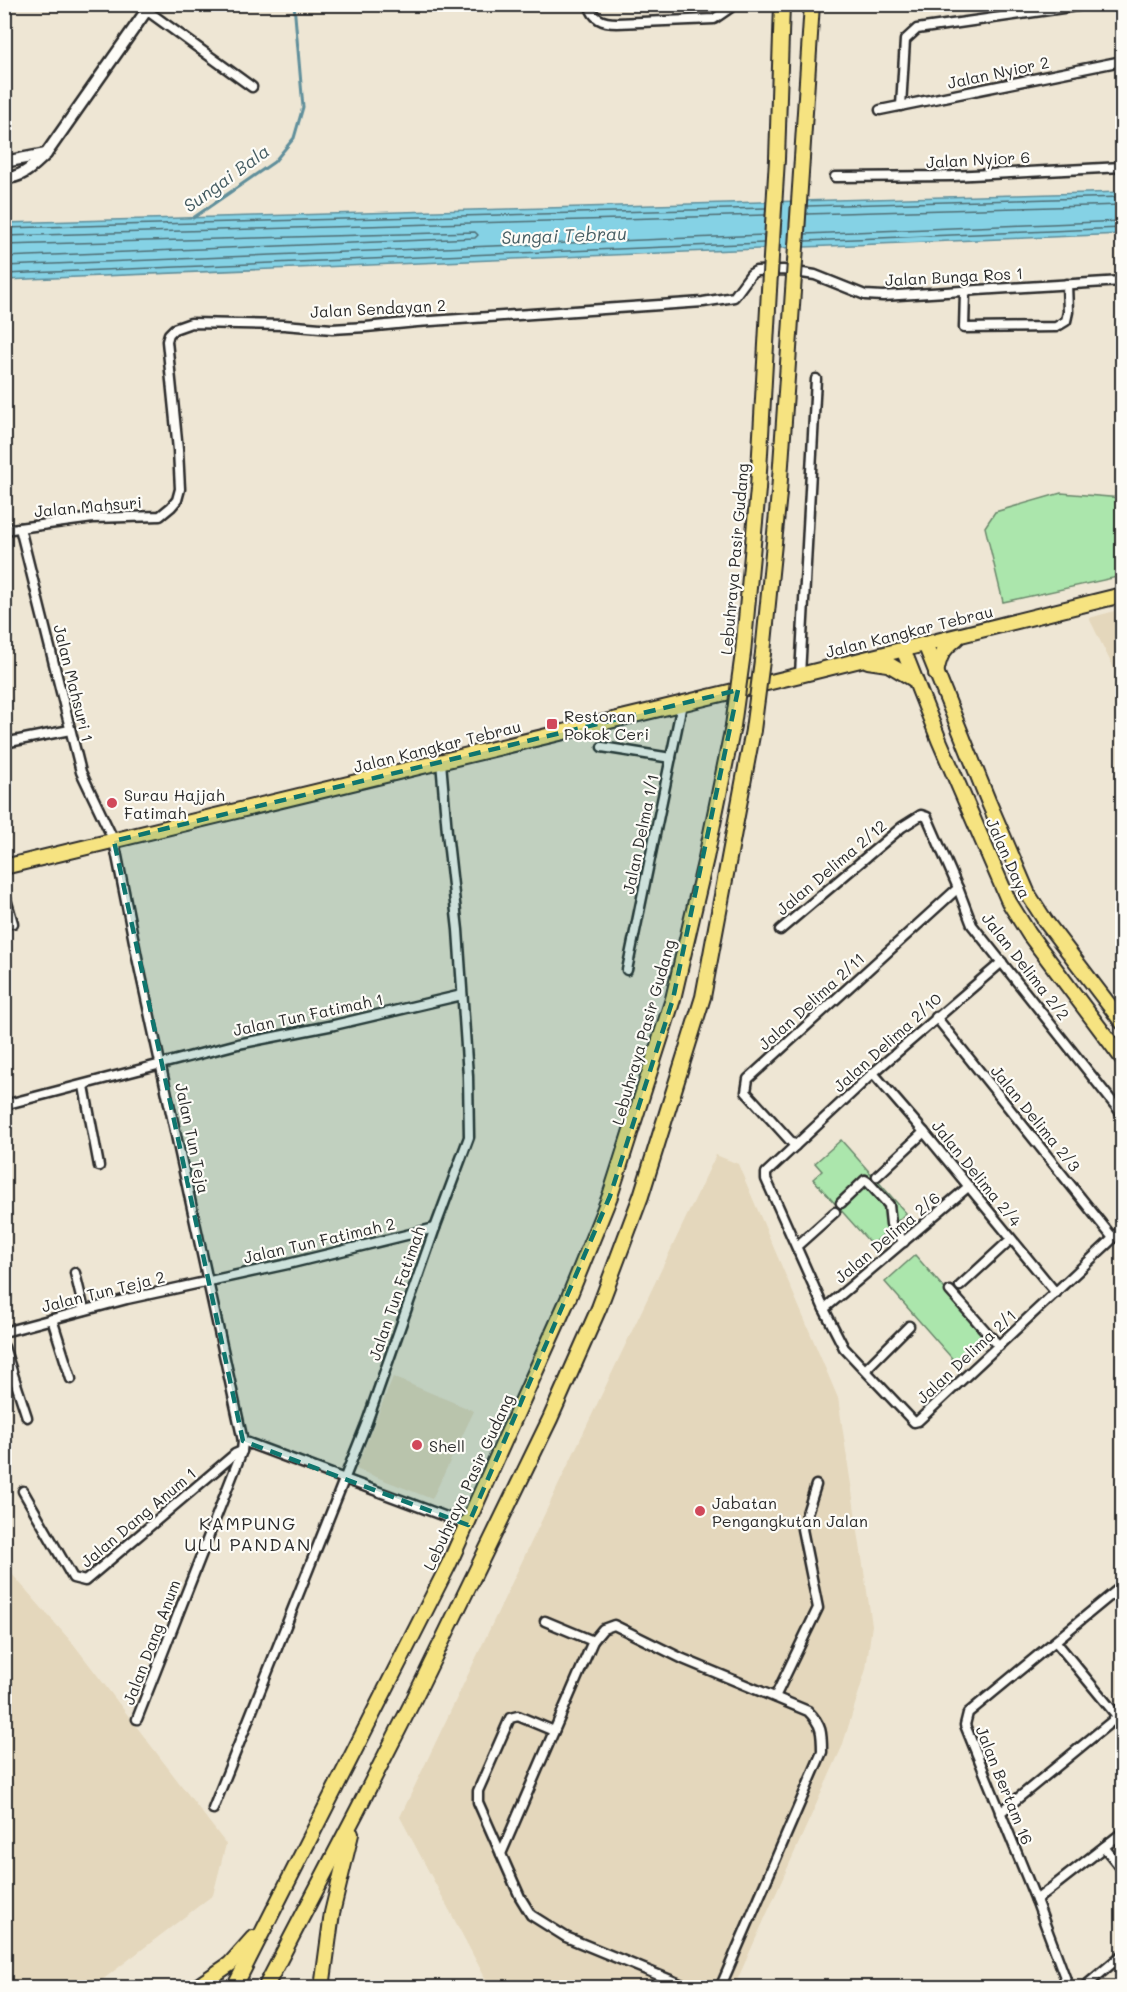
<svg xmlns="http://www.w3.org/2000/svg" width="1127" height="1992" font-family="Mali,sans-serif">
  <rect width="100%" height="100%" fill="#eee6d4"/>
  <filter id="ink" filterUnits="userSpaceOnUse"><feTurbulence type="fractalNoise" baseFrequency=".0167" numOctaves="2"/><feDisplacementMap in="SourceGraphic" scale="12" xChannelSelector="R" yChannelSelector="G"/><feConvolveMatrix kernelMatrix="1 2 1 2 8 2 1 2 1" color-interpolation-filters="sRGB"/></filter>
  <g filter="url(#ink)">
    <!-- built -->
    <g fill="#e4d7bc">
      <polygon points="1122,609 1122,685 1089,618"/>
      <polygon points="716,1155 738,1164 838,1398 872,1625 866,1669 842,1747 734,1987 490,1987 400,1817"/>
      <polygon points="393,1377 474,1411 432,1499 356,1469"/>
      <polygon points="5,1566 75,1646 226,1844 213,1895 93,1987 5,1987"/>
    </g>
    <!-- green -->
    <g fill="#abe6ac" stroke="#6b886c" stroke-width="1.5">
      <polygon points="1061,493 1122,498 1122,576 1003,602 985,527 995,512"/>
      <polygon points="841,1140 906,1213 872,1245 813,1179 822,1171 815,1163"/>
      <polygon points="915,1255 987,1337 957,1364 885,1282"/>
    </g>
    <!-- water -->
    <polygon fill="#85d2e5" stroke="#618f9b" stroke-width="1.5" points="1122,192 1122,234 5,280 4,223"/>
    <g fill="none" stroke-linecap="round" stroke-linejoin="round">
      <!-- shore -->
      <g stroke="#4f6e75" stroke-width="1.5">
        <polyline points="807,206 1122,197"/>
        <polyline points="806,214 1122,205"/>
        <polyline points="4,228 766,208"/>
        <polyline points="805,234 1122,221"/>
        <polyline points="4,236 765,215"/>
        <polyline points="805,241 1122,228"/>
        <polyline points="4,245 475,232 478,235 475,238 4,257"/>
        <polyline points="4,266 764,235"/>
        <polyline points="4,274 764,243"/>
      </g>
      <!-- stream -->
      <polyline stroke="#618f9b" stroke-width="3" points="193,218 274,162 294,138 303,107 294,4"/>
      <defs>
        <g id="minor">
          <polyline points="138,4 252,87"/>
          <path d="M589,4C593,19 602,23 617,23L714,19L730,8L731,4"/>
          <polyline points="901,106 905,40 917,29 1091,4"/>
          <polyline points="880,110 1122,61"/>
          <polyline points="835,177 952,176 1122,167"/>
          <polyline points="965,292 964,328 1056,327 1066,321 1068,312 1067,284"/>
          <polyline points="20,528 81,772 114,841 138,962 243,1441 242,1451 137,1719"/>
          <polyline points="4,530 93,518 160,516 171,507 177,500 180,489 178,450 167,341 169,334 174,329 191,323 284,325 332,329 366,327 417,322 703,302 734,297 751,274 756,271 783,270 815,275 865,295 883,296 1122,281"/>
          <polyline points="800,675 816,379"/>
          <polyline points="4,743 70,730"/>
          <polyline points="602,747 671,758"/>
          <polyline points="4,892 13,923"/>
          <polyline points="780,930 902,827 921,815 927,817 958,888 972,925 1122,1114"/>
          <polyline points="1002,962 873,1073 766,1173 766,1179 824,1309 844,1348 914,1422 918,1421 1122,1230"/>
          <polyline points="627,970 682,704"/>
          <polyline points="936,1017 1113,1238"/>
          <polyline points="873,1073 924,1132 1056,1293"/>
          <polyline points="84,1086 99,1166"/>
          <polyline points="4,1105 238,1044 334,1025 462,995"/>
          <polyline points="795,1146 746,1092 748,1079 958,888"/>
          <polyline points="877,1176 924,1132"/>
          <polyline points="841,1203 865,1180 868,1182 889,1205 891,1224 904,1242"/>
          <polyline points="797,1246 835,1212"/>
          <polyline points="75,1273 84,1310"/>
          <polyline points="960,1286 1011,1239"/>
          <polyline points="950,1291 999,1346"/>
          <polyline points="824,1309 968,1187"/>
          <polyline points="52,1319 71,1379"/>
          <polyline points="4,1332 127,1299 288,1264 435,1228"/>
          <polyline points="4,1347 27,1417"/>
          <polyline points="865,1370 909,1326"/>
          <polyline points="243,1441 468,1525"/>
          <polyline points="23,1491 73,1578 85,1581 235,1454 242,1451"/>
          <polyline points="545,1621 593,1641"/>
          <polyline points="1056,1642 1122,1722"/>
          <polyline points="775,1697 818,1608 802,1529 816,1485"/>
          <polyline points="554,1731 518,1716 510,1718 478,1791 478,1802 520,1897 531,1915 566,1937 690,1988"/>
          <polyline points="213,1809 367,1422 435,1228 469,1137 468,1076 458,930 447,832 441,762"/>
          <polyline points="1000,1813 1122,1713"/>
          <polyline points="1104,1847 1122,1869"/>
          <path d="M501,1854L593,1641L603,1629L614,1625L683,1659L808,1711C822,1725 822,1733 822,1752L720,1988"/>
          <polyline points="1036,1900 1122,1833"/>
          <polyline points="1069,1988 1036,1900 965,1725 968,1713 1122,1586"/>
          <polyline points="1083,1988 1122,1955"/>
        </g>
        <g id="tertiary">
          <polyline points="4,162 46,154"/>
          <path d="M4,178C23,178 33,166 46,154L151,4"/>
        </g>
        <g id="primary">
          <polyline points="925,644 989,803 1028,894 1046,922 1122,1022"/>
          <polyline points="903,649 939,740 1009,902 1029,934 1122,1058"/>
          <polyline points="868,661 888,664 915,680"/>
          <path d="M936,674C939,656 942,650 957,638"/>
          <polyline points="4,867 800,675 1122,595"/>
        </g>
        <g id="trunk">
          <polyline points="802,158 812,4"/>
          <polyline points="777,159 782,4"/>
          <polyline points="743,653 758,489 769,290"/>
          <polyline points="763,653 779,493 793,291"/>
          <polyline points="195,1988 230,1964 253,1938"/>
          <polyline points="234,1988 449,1564 569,1297 610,1196 673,999 706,858 733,726"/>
          <polyline points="265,1988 357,1811 412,1703 550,1419 599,1308 641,1196 703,997 753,730"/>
          <polyline points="322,1988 332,1913 351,1834"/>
        </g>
      </defs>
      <!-- minor casing -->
      <use href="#minor" stroke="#2b2b2b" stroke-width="13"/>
      <!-- tertiary casing -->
      <use href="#tertiary" stroke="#2b2b2b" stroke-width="15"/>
      <!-- primary casing -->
      <use href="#primary" stroke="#2b2b2b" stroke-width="18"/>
      <!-- trunk casing -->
      <use href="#trunk" stroke="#2b2b2b" stroke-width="18"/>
      <!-- minor -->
      <use href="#minor" stroke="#fdfcf7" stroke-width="8"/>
      <!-- tertiary -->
      <use href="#tertiary" stroke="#fdfcf7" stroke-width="10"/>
      <!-- primary -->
      <use href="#primary" stroke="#f6e381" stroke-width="14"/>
      <!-- trunk -->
      <use href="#trunk" stroke="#f6e381" stroke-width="14"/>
      <defs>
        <g id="trunk-bridge">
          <polyline points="769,290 777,159"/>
          <polyline points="793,291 802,158"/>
          <polyline points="733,726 743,653"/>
          <polyline points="753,730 763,653"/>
        </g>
      </defs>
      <!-- trunk-bridge casing -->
      <use href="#trunk-bridge" stroke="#2b2b2b" stroke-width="18" stroke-linecap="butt"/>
      <!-- trunk-bridge -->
      <use href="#trunk-bridge" stroke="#f6e381" stroke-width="14"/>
    </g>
  </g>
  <!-- marked area -->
  <path fill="#0f766e" fill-opacity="0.2" stroke="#0f766e" stroke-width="4.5" stroke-dasharray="12 8" stroke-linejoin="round" d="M738,690L673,999L610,1196L468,1525L243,1441L114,841Z"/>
  <!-- markers -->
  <g fill="#d1495b" stroke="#fdfcf7" stroke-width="2">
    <rect x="546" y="718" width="12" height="12" rx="3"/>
    <circle cx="112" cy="803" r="6"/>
    <circle cx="417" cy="1445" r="6"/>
    <circle cx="700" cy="1511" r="6"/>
  </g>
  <g text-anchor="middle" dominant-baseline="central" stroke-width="4.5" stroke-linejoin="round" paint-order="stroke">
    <!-- street labels -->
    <g font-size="16" fill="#2b2b2b" stroke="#fdfcf7">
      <text transform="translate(998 72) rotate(-12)">Jalan Nyior 2</text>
      <text transform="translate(978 159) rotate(-3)">Jalan Nyior 6</text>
      <text transform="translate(954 276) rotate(-3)">Jalan Bunga Ros 1</text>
      <text transform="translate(378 308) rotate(-3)">Jalan Sendayan 2</text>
      <text transform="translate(88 506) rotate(-5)">Jalan Mahsuri</text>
      <text transform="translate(734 559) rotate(-85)">Lebuhraya Pasir Gudang</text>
      <text transform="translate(909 631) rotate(-14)">Jalan Kangkar Tebrau</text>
      <text transform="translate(74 683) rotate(76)">Jalan Mahsuri 1</text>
      <text transform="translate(437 746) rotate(-14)">Jalan Kangkar Tebrau</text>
      <text transform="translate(640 834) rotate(-78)">Jalan Delma 1/1</text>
      <text transform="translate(1009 858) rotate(66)">Jalan Daya</text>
      <text transform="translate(831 867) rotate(-40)">Jalan Delima 2/12</text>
      <text transform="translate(1026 966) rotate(52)">Jalan Delima 2/2</text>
      <text transform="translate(811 1001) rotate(-42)">Jalan Delima 2/11</text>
      <text transform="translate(308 1014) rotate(-12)">Jalan Tun Fatimah 1</text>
      <text transform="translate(643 1032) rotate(-74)">Lebuhraya Pasir Gudang</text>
      <text transform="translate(887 1042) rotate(-42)">Jalan Delima 2/10</text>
      <text transform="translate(1036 1118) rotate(51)">Jalan Delima 2/3</text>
      <text transform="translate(193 1138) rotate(78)">Jalan Tun Teja</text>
      <text transform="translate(977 1173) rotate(51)">Jalan Delima 2/4</text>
      <text transform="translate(887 1237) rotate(-40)">Jalan Delima 2/6</text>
      <text transform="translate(319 1240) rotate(-13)">Jalan Tun Fatimah 2</text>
      <text transform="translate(103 1291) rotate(-14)">Jalan Tun Teja 2</text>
      <text transform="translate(396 1293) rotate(-71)">Jalan Tun Fatimah</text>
      <text transform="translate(966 1356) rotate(-43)">Jalan Delima 2/1</text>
      <text transform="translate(468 1482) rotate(-65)">Lebuhraya Pasir Gudang</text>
      <text transform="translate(138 1517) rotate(-40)">Jalan Dang Anum 1</text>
      <text transform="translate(151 1642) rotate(-69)">Jalan Dang Anum</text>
      <text transform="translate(1005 1785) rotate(68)">Jalan Bertam 16</text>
    </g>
    <!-- poi labels -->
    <g font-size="16" fill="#2b2b2b" stroke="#fdfcf7" text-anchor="start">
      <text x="564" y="715">Restoran<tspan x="564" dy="18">Pokok Ceri</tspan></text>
      <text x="124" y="794">Surau Hajjah<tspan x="124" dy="18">Fatimah</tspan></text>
      <text x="429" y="1445">Shell</text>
      <text x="712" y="1502">Jabatan<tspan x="712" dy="18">Pengangkutan Jalan</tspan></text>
    </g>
    <!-- water labels -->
    <g font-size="18" font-style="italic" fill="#465d63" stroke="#fdfcf7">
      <text transform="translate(226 178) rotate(-36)">Sungai Bala</text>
      <text transform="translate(564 235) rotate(-2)">Sungai Tebrau</text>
    </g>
    <!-- neighbourhood labels -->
    <g font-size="18" letter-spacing="1.5" fill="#2b2b2b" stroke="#fdfcf7">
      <text x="248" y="1523">KAMPUNG<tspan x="248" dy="21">ULU PANDAN</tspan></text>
    </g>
  </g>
  <!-- margin -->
  <rect width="1127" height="1992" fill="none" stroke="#fdfcf7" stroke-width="24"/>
  <rect x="12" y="12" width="1103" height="1968" fill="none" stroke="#2b2b2b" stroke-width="2" filter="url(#ink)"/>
</svg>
